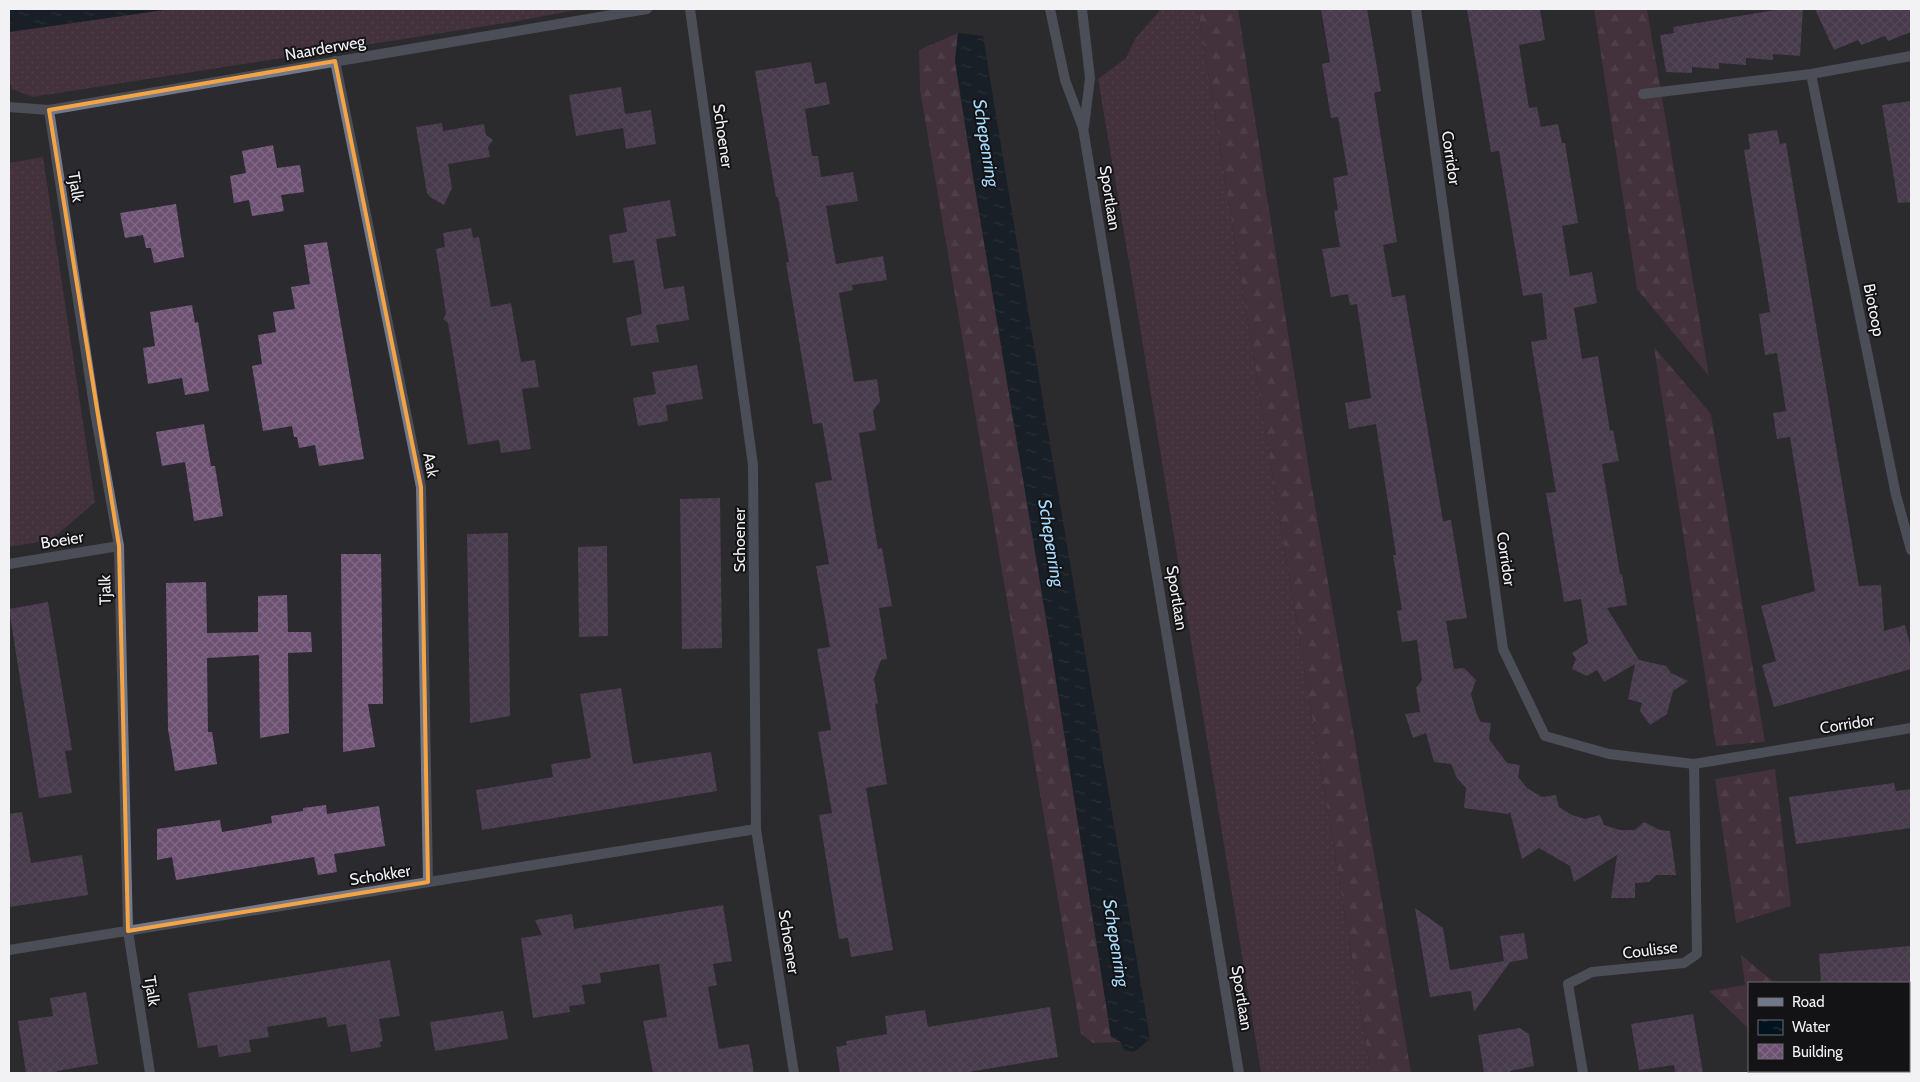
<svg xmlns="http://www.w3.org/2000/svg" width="1920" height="1082" font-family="Cabin,sans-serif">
  <defs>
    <pattern id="grass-dots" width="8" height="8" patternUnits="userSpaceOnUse" patternTransform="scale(1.25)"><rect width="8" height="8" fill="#5f3b4e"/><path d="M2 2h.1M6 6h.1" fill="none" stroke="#765868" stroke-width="1.8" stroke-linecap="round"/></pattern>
    <pattern id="forest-firs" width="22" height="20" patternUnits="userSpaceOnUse" patternTransform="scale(1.25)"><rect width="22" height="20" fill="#5f3b4e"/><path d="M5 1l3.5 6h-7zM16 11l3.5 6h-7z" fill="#765868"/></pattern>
    <pattern id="water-ripples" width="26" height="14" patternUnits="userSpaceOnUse" patternTransform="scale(1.25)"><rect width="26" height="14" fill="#01131f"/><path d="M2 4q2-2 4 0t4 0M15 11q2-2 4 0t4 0" fill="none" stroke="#263640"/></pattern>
    <pattern id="building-cross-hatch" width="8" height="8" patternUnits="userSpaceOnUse" patternTransform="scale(1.25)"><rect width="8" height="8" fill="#6c5172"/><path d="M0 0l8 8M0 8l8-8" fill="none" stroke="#816a87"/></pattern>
  </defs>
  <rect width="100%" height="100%" fill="#2b2a2e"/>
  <!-- grass -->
  <g fill="url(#grass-dots)">
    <polygon points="171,9 582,9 512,22 33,97 12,89 9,80 9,32"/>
    <polygon points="1161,9 1198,9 1271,467 1371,1073 1261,1073 1140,327 1098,79 1126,58 1135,39"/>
    <polygon points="43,157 95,502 51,540 9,547 9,163"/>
  </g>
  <!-- forest -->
  <g fill="url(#forest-firs)">
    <polygon points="1198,9 1238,9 1310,476 1411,1073 1371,1073 1271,467"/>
    <polygon points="1594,9 1647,9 1709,376 1637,289"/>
    <polygon points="958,33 955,61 1053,661 1111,1037 1121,1042 1093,1043 1081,1034 920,90 919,50"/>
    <polygon points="1654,347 1711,414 1765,742 1716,746"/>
    <polygon points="1775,769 1791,906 1736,923 1715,779"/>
    <polygon points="1741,955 1775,983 1749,983 1749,1029 1709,991 1745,985"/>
  </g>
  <!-- water -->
  <g fill="url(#water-ripples)">
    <polygon points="9,9 171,9 9,32"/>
    <polygon points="958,33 983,36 1052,456 1150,1039 1134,1052 1124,1050 1121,1042 1111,1037 1053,661 973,176 955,61"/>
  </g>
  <!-- building -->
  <g fill="url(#building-cross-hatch)">
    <polygon points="1321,9 1367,9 1381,91 1374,93 1397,242 1383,245 1392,297 1405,295 1443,521 1451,520 1467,618 1446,621 1454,669 1464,668 1476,680 1471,694 1477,715 1481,722 1491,723 1489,739 1507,763 1520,765 1518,777 1527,788 1542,797 1556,795 1559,807 1572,815 1585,819 1600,815 1604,825 1620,830 1635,830 1644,822 1660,830 1670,831 1676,875 1656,875 1649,882 1635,883 1635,898 1611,898 1617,855 1574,882 1570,866 1539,848 1522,859 1510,812 1508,814 1464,808 1466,788 1457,778 1451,764 1434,762 1426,733 1413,738 1405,714 1420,712 1416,688 1422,680 1417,640 1402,642 1397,611 1402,610 1393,555 1396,555 1376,424 1349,429 1345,403 1371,398 1357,304 1350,305 1348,294 1331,297 1322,249 1340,247 1334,211 1338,210 1333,178 1348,175 1338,117 1331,118 1322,64 1330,62"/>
    <polygon points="1467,9 1540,9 1545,40 1519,45 1529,108 1537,107 1541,127 1558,124 1562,143 1565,143 1578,223 1562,226 1570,276 1592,272 1597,303 1574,308 1582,359 1598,356 1610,431 1613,430 1619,461 1602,464 1620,574 1622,574 1627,605 1607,608 1639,660 1666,666 1671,673 1688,681 1673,691 1667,714 1650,725 1640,711 1642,703 1628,699 1635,664 1604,682 1597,670 1587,676 1572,669 1576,659 1572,653 1588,643 1581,599 1564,602 1546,493 1556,492 1531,342 1547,339 1542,293 1523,296 1499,151 1491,152"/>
    <polygon points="1781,9 1803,9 1800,56 1773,54 1773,60 1746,58 1746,65 1719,63 1719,69 1692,67 1692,73 1666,72 1660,35 1674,33 1673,27"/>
    <polygon points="1815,9 1911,9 1911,32 1888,41 1885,36 1861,45 1858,40 1834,50"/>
    <polygon points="811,62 815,84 826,82 830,104 805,109 812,156 818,156 821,177 853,172 858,201 826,206 836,264 883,256 887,280 852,285 853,290 839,293 854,382 877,379 880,401 873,411 876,430 859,433 878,549 882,548 892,606 879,608 887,659 881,660 874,679 878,703 875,704 887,784 866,788 893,950 851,957 848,938 839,939 819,815 832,813 818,732 831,730 817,649 830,647 816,566 829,564 815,483 832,480 822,423 813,424 786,263 789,262 778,197 776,197 755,71"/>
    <polygon points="621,87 625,114 651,110 656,144 626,149 623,128 576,136 569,95"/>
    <polygon points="1911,101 1911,202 1898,203 1882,105"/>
    <polygon points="442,123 443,131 484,124 486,135 493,140 488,147 490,157 448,164 452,188 444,205 430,197 427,193 416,127"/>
    <polygon points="1777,130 1780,144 1786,143 1859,586 1881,585 1884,631 1905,625 1911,648 1911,669 1774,707 1762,665 1776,661 1761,606 1815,591 1790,437 1777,439 1773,413 1786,411 1777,353 1765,355 1759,314 1770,312 1744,150 1750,149 1748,134"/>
    <polygon points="273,145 277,168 300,165 304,192 281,195 284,211 252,216 249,200 234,203 230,176 246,173 242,151"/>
    <polygon points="670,200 676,236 656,239 664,289 684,286 689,320 656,325 659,342 631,346 626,318 642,314 634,260 613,263 609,235 627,232 623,208"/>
    <polygon points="176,204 184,257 154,263 151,248 146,248 143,235 125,238 120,213"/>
    <polygon points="471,228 473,238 479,237 491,307 511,303 521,362 535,360 539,387 522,389 531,449 501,453 499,440 468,445 448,323 443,319 446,314 436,249 445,247 443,233"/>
    <polygon points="327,242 364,459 319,466 315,445 299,448 297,437 294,437 292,426 263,431 252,366 262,364 258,335 276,332 273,312 295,309 291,287 310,284 304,245"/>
    <polygon points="192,305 195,323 198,322 209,391 185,395 182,378 148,384 143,348 155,346 150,312"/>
    <polygon points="697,365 703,399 666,405 668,421 638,426 633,398 656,394 652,372"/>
    <polygon points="204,424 211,466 215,466 223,516 194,521 185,462 162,466 156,432"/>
    <polygon points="720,498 722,648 682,649 680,499"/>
    <polygon points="508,533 510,716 470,723 467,534"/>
    <polygon points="607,546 608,636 579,637 578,547"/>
    <polygon points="341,554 381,554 383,704 368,704 375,747 343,752"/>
    <polygon points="206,582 207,633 258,632 258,596 287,595 288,632 311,632 312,652 288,653 289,733 260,738 259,655 207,658 208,732 212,732 217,764 175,771 168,729 166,583"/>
    <polygon points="48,602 72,750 65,751 72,793 39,798 9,609"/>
    <polygon points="621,688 633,764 711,752 717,791 482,830 476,790 553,777 551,764 591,758 580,694"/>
    <polygon points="1894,783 1896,791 1911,789 1911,828 1796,844 1789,797"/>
    <polygon points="326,805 327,814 379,806 385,846 334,854 337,872 318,875 314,857 176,880 172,857 157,860 157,829 220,820 222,832 272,823 271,816 303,811 303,808"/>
    <polygon points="22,812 31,863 82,855 88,895 9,907 9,814"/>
    <polygon points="723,905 732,961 713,964 717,985 708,987 719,1049 749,1044 754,1073 653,1073 643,1021 667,1017 659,964 600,973 601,983 582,985 585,1004 569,1006 570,1012 533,1018 521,938 542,935 535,920 572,914 574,929"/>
    <polygon points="1415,908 1443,928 1450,970 1504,961 1500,936 1524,933 1528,959 1510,962 1474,1012 1471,991 1430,997"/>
    <polygon points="1911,946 1911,983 1821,983 1819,954"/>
    <polygon points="390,960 400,1016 379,1019 383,1041 380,1042 381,1047 351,1052 346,1024 328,1027 326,1017 267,1027 269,1037 249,1040 251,1052 219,1057 217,1045 198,1048 188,993"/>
    <polygon points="86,992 98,1064 57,1071 57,1073 26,1073 18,1021 53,1016 50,998"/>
    <polygon points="1050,1007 1058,1057 963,1073 840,1073 836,1047 847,1045 846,1041 887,1034 885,1016 925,1010 928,1027"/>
    <polygon points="503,1011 508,1039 435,1051 430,1022"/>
    <polygon points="1693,1014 1703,1073 1675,1073 1674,1065 1639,1070 1631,1024"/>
    <polygon points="1520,1028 1529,1034 1534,1066 1510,1071 1510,1073 1484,1073 1478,1035"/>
  </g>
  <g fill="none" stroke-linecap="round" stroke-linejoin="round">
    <!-- minor -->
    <g stroke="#71788a" stroke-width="10">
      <polyline points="690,9 753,465 756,829 794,1073"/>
      <polyline points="1416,9 1503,649 1545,736 1609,754 1694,764 1911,728"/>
      <polyline points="1911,56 1811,74 1896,495 1911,550"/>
      <polyline points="335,61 421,487 428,882"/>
      <polyline points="1643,94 1811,74"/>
      <polyline points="9,107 49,110 647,9"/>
      <polyline points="49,110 95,412 119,546 128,931 150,1073"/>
      <polyline points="9,564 119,546"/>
      <polyline points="9,950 756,829"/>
      <polyline points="1583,1073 1568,984 1592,972 1684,963 1697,954 1694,764"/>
    </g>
    <!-- tertiary -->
    <g stroke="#71788a" stroke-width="10">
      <polyline points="1050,9 1065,80 1083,128 1239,1073"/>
      <polyline points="1082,9 1090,78 1084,127"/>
    </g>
  </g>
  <!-- marked area -->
  <path d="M0 0H1920V1082H0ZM335,61L421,487L428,882L128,931L119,546L49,110Z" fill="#2b2a2e" fill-opacity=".55" fill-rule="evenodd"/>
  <path fill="none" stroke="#f4a444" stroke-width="4" stroke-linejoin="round" d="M335,61L421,487L428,882L128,931L119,546L49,110Z"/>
  <g text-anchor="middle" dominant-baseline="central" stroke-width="4" stroke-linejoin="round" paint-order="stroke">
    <!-- street labels -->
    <g font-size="16" fill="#f2f2f4" stroke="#131315">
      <text transform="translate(325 48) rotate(-10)">Naarderweg</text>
      <text transform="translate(723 136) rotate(82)">Schoener</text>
      <text transform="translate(1451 158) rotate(82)">Corridor</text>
      <text transform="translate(76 187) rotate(81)">Tjalk</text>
      <text transform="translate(1110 198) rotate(81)">Sportlaan</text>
      <text transform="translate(1874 310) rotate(79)">Biotoop</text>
      <text transform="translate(431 465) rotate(79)">Aak</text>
      <text transform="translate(62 540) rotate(-9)">Boeier</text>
      <text transform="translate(739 540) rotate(-90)">Schoener</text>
      <text transform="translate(1506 559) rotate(82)">Corridor</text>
      <text transform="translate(105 590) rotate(-91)">Tjalk</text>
      <text transform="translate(1177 598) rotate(81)">Sportlaan</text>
      <text transform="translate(1847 724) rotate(-9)">Corridor</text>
      <text transform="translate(380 875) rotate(-9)">Schokker</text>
      <text transform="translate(789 942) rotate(81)">Schoener</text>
      <text transform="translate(1650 950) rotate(-7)">Coulisse</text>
      <text transform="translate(152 991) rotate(81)">Tjalk</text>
      <text transform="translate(1242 998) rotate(81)">Sportlaan</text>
    </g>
    <!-- water labels -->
    <g font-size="18" font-style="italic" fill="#a7dbff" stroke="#131315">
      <text transform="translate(986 143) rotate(81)">Schepenring</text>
      <text transform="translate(1051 543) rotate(81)">Schepenring</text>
      <text transform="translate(1116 943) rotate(81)">Schepenring</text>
    </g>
  </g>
  <!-- border -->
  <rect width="1920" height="1082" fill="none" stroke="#f2f2f4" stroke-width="20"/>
  <!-- legend -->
  <rect x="1748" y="982" width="162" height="90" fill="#131315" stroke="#6c6c6e"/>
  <rect x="1758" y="998" width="25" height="8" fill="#71788a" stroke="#6c6c6e"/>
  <text x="1792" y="1007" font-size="15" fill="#f2f2f4">Road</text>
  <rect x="1758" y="1020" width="25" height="15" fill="url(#water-ripples)" stroke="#6c6c6e"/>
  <text x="1792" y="1032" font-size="15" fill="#f2f2f4">Water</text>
  <rect x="1758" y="1044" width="25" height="15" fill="url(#building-cross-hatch)" stroke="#6c6c6e"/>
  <text x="1792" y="1057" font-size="15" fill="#f2f2f4">Building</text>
</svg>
